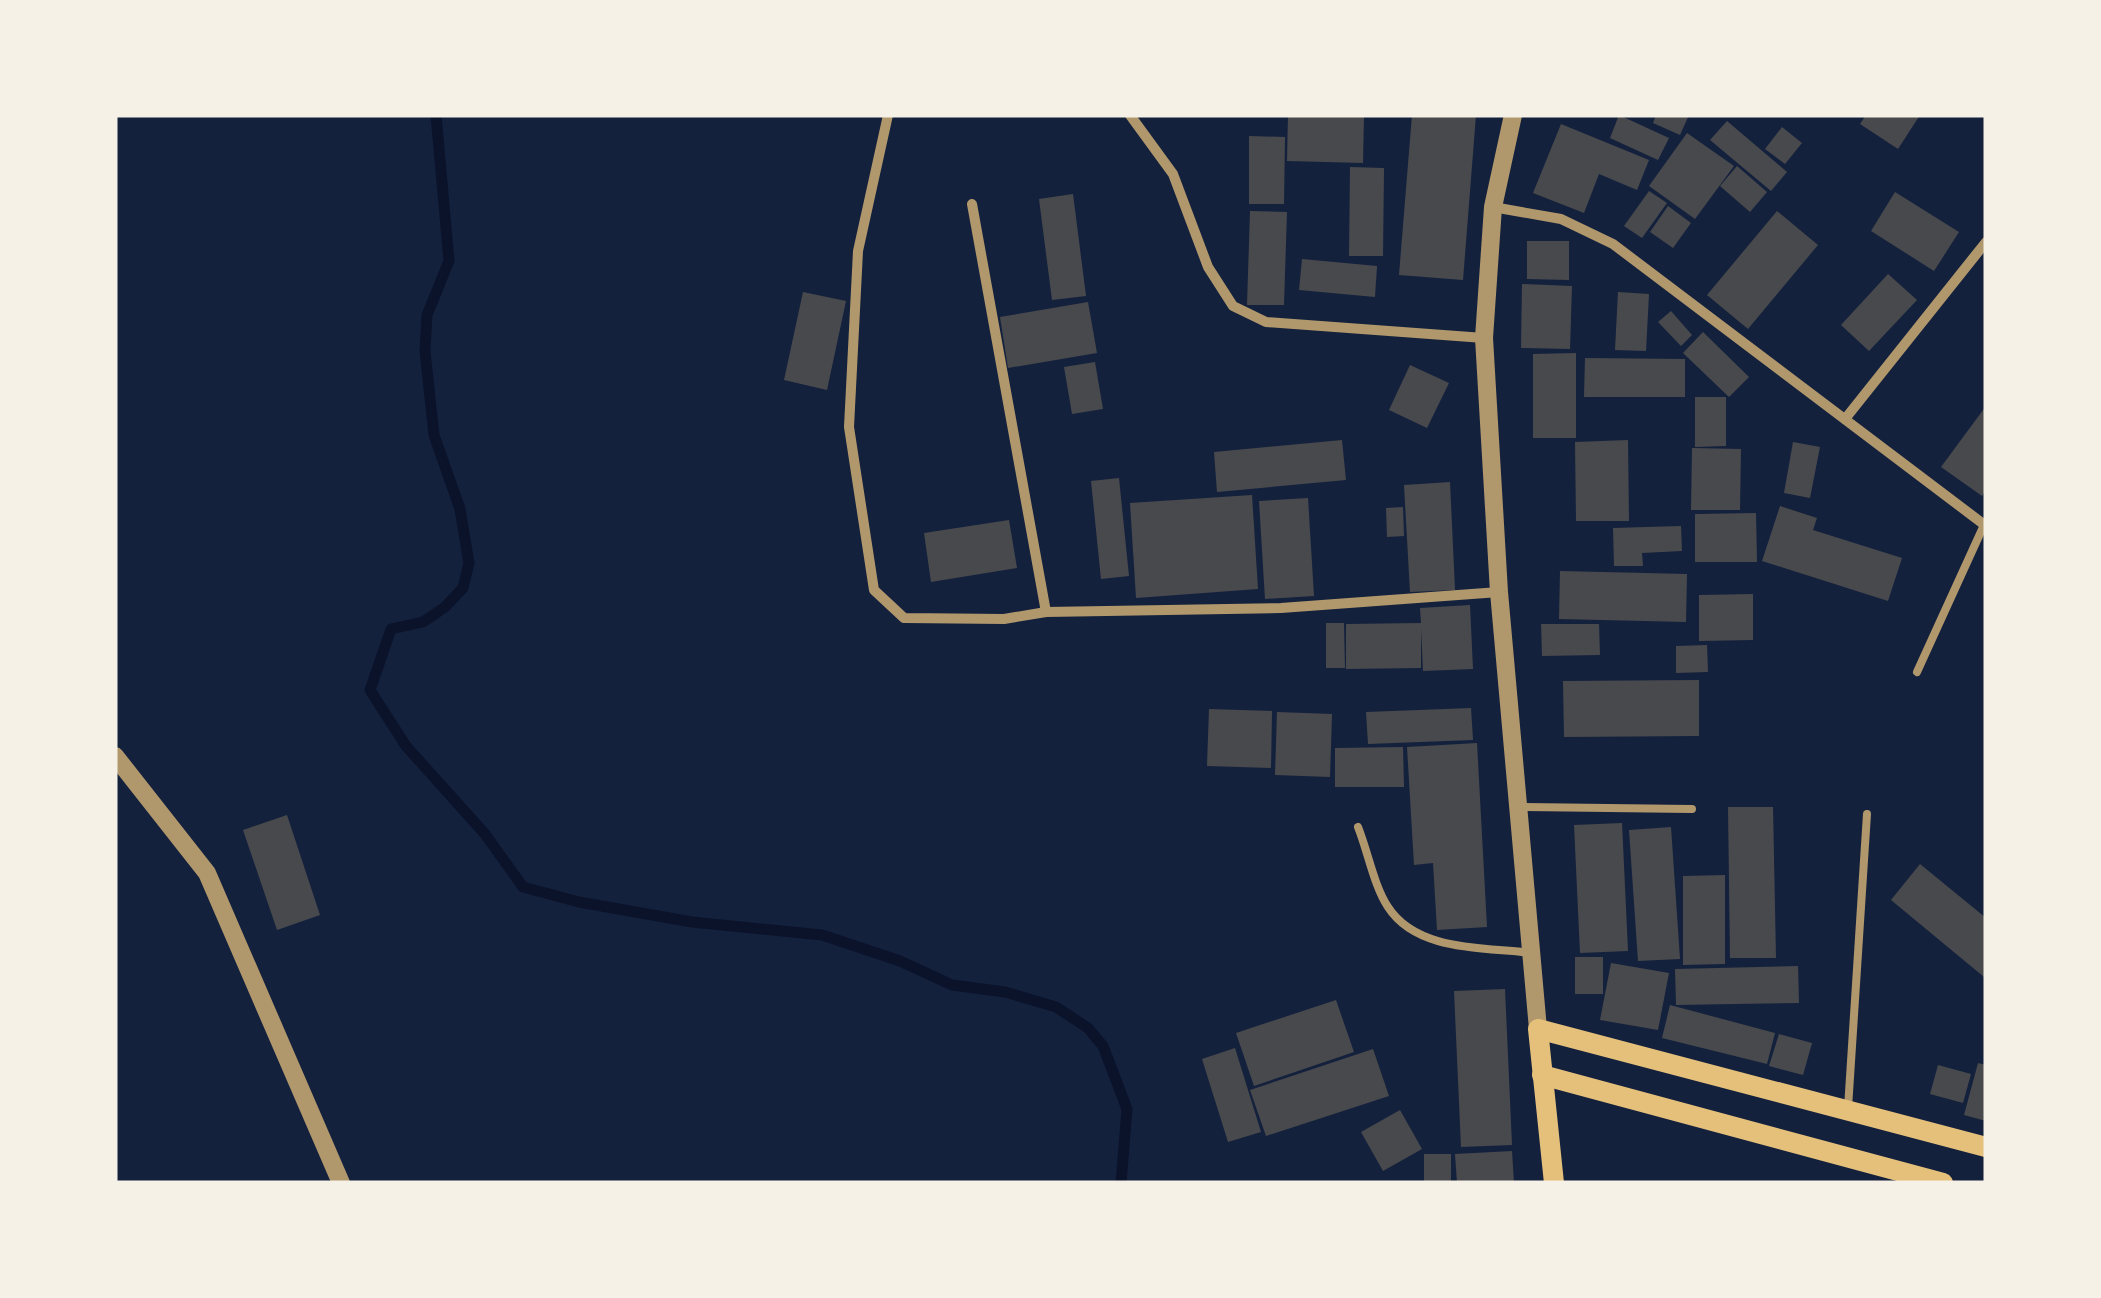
<svg xmlns="http://www.w3.org/2000/svg" width="2101" height="1298" font-family="'Work Sans',sans-serif">
  <rect width="100%" height="100%" fill="#14213d"/>
  <g fill="none" stroke-linecap="round" stroke-linejoin="round">
    <!-- stream -->
    <polyline stroke="#0b132b" stroke-width="11" points="436,115 449,261 427,315 425,351 434,435 460,509 469,563 463,588 445,607 423,622 391,629 370,690 406,746 485,834 523,887 579,902 692,922 822,935 900,961 952,985 1005,992 1056,1007 1088,1028 1103,1046 1127,1109 1121,1183"/>
  </g>
  <!-- building -->
  <g fill="#48494c">
    <polygon points="1288,115 1364,115 1363,163 1287,161"/>
    <polygon points="1412,115 1476,115 1463,280 1399,275"/>
    <polygon points="1619,115 1669,138 1658,160 1610,138"/>
    <polygon points="1656,115 1689,115 1680,135 1653,123"/>
    <polygon points="1866,115 1920,115 1898,149 1860,124"/>
    <polygon points="1727,121 1787,172 1771,191 1710,140"/>
    <polygon points="1561,124 1649,160 1637,190 1599,174 1584,213 1533,193"/>
    <polygon points="1782,127 1802,143 1785,164 1765,149"/>
    <polygon points="1687,133 1734,166 1695,219 1649,186"/>
    <polygon points="1249,136 1285,137 1284,204 1249,204"/>
    <polygon points="1737,166 1767,192 1750,212 1720,186"/>
    <polygon points="1350,167 1384,168 1383,256 1349,256"/>
    <polygon points="1649,191 1667,203 1642,238 1624,226"/>
    <polygon points="1895,192 1959,232 1934,271 1871,231"/>
    <polygon points="1073,194 1086,296 1052,300 1039,199"/>
    <polygon points="1668,206 1691,223 1673,248 1650,232"/>
    <polygon points="1250,211 1287,212 1284,305 1247,305"/>
    <polygon points="1777,211 1818,245 1748,329 1707,295"/>
    <polygon points="1527,241 1569,241 1569,280 1527,279"/>
    <polygon points="1302,259 1377,266 1375,297 1299,290"/>
    <polygon points="1888,274 1917,300 1869,351 1841,325"/>
    <polygon points="1522,284 1572,286 1570,349 1521,348"/>
    <polygon points="803,292 846,301 827,390 784,380"/>
    <polygon points="1618,292 1649,294 1646,351 1615,350"/>
    <polygon points="1088,302 1097,353 1008,368 1000,317"/>
    <polygon points="1671,311 1692,335 1681,346 1658,322"/>
    <polygon points="1703,332 1749,377 1729,397 1683,353"/>
    <polygon points="1576,353 1576,438 1533,438 1533,354"/>
    <polygon points="1585,358 1685,359 1685,397 1584,397"/>
    <polygon points="1095,362 1103,409 1072,414 1064,367"/>
    <polygon points="1410,365 1449,383 1427,428 1389,410"/>
    <polygon points="1695,397 1726,397 1726,446 1695,447"/>
    <polygon points="1986,406 1986,490 1982,496 1941,467"/>
    <polygon points="1342,440 1346,480 1217,492 1214,452"/>
    <polygon points="1628,440 1629,521 1576,521 1575,442"/>
    <polygon points="1793,442 1820,447 1810,498 1784,493"/>
    <polygon points="1692,448 1741,449 1740,510 1691,510"/>
    <polygon points="1119,478 1129,576 1101,579 1091,481"/>
    <polygon points="1450,482 1455,590 1410,592 1404,485"/>
    <polygon points="1252,495 1258,589 1136,598 1130,503"/>
    <polygon points="1308,498 1314,596 1265,599 1259,501"/>
    <polygon points="1780,506 1817,518 1813,530 1902,558 1888,601 1762,561"/>
    <polygon points="1403,507 1404,536 1387,537 1386,508"/>
    <polygon points="1756,513 1757,562 1695,562 1695,514"/>
    <polygon points="1009,520 1017,568 931,582 924,533"/>
    <polygon points="1681,526 1682,551 1642,553 1643,566 1614,566 1613,528"/>
    <polygon points="1560,571 1687,574 1686,622 1559,619"/>
    <polygon points="1753,594 1753,640 1699,641 1699,595"/>
    <polygon points="1470,605 1473,669 1423,671 1421,628 1421,668 1346,669 1346,624 1421,623 1420,608"/>
    <polygon points="1326,623 1344,623 1345,668 1326,668"/>
    <polygon points="1541,624 1599,624 1600,655 1542,656"/>
    <polygon points="1707,645 1708,672 1676,673 1676,646"/>
    <polygon points="1699,680 1699,736 1564,737 1563,681"/>
    <polygon points="1471,708 1473,740 1368,744 1366,712"/>
    <polygon points="1209,709 1272,711 1271,768 1207,766"/>
    <polygon points="1277,712 1332,714 1330,777 1275,775"/>
    <polygon points="1477,743 1487,927 1437,930 1433,863 1414,865 1407,747"/>
    <polygon points="1403,747 1404,787 1335,787 1335,748"/>
    <polygon points="1728,807 1773,807 1776,958 1730,958"/>
    <polygon points="287,815 320,915 277,930 243,830"/>
    <polygon points="1622,823 1628,951 1580,953 1574,825"/>
    <polygon points="1671,827 1680,959 1638,961 1629,830"/>
    <polygon points="1920,864 1986,918 1984,977 1891,900"/>
    <polygon points="1725,875 1725,964 1683,965 1683,876"/>
    <rect x="1575" y="957" width="28" height="37"/>
    <polygon points="1611,963 1669,973 1658,1030 1600,1020"/>
    <polygon points="1798,966 1799,1003 1676,1005 1675,969"/>
    <polygon points="1505,989 1512,1145 1461,1147 1454,991"/>
    <polygon points="1336,1000 1354,1052 1254,1086 1236,1033"/>
    <polygon points="1670,1005 1775,1033 1767,1064 1662,1038"/>
    <polygon points="1779,1034 1812,1043 1803,1075 1769,1066"/>
    <polygon points="1235,1048 1261,1132 1228,1142 1202,1059"/>
    <polygon points="1373,1049 1389,1096 1266,1136 1250,1090"/>
    <polygon points="1978,1063 1986,1065 1986,1121 1964,1115"/>
    <polygon points="1938,1065 1971,1074 1963,1103 1930,1094"/>
    <polygon points="1400,1110 1422,1149 1383,1171 1361,1132"/>
    <polygon points="1512,1151 1514,1183 1457,1183 1455,1154"/>
    <rect x="1424" y="1154" width="27" height="29"/>
  </g>
  <g fill="none" stroke-linecap="round" stroke-linejoin="round">
    <!-- service -->
    <g stroke="#b1986c" stroke-width="8">
      <polyline points="1917,672 1984,525"/>
      <polyline points="1521,807 1692,809"/>
      <path d="M1358,827C1368,852 1374,886 1388,907C1417,952 1485,947 1531,953"/>
      <polyline points="1848,1108 1867,814"/>
    </g>
    <!-- minor -->
    <g stroke="#b1986c" stroke-width="10">
      <polyline points="888,115 858,251 849,427 874,590 904,618 1004,619 1046,612 1281,608 1499,592"/>
      <polyline points="1130,115 1173,174 1208,267 1233,306 1266,322 1484,338"/>
      <polyline points="972,204 1046,612"/>
      <polyline points="1493,207 1561,219 1613,244 1986,526"/>
      <polyline points="1845,419 1986,242"/>
    </g>
    <!-- tertiary -->
    <g stroke="#b1986c" stroke-width="18">
      <polyline points="1513,115 1493,207 1484,338 1499,592 1538,1029"/>
      <polyline points="115,756 207,873 341,1183"/>
    </g>
    <!-- secondary -->
    <g stroke="#e5c07b" stroke-width="20">
      <polyline points="1542,1075 1943,1183"/>
      <polyline points="1554,1183 1538,1029 1986,1147"/>
    </g>
  </g>
  <!-- border -->
  <rect width="2101" height="1298" fill="none" stroke="#f6f1e7" stroke-width="235"/>
</svg>
